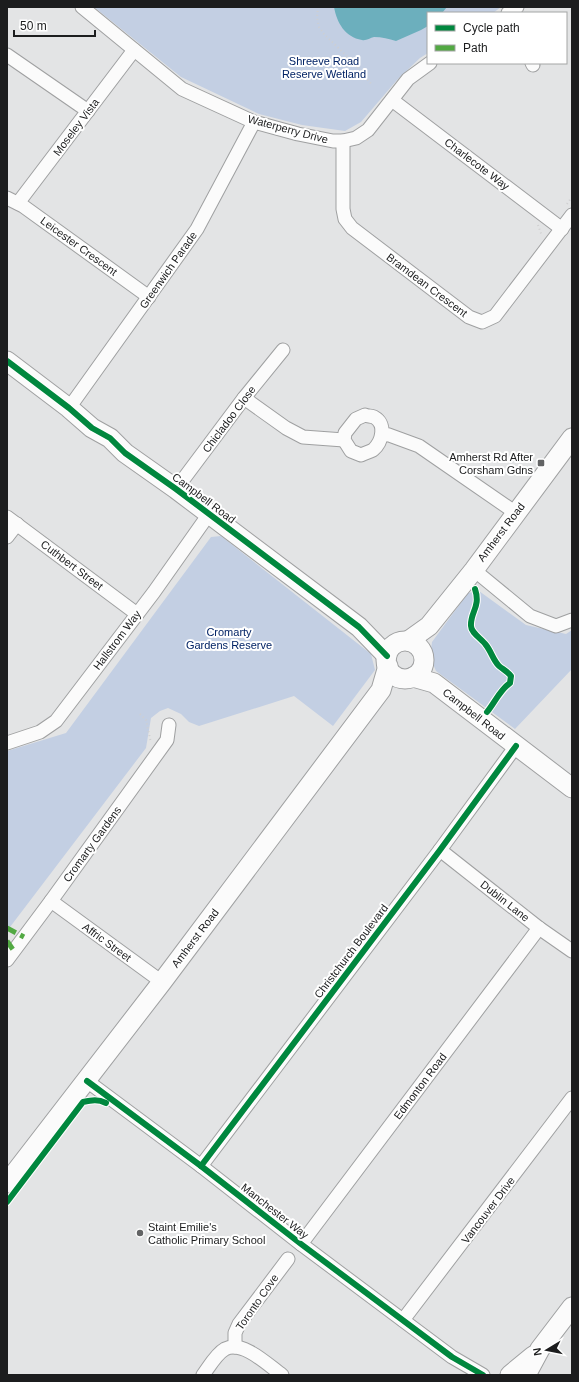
<svg xmlns="http://www.w3.org/2000/svg" width="579" height="1382" font-family="Helvetica,sans-serif">
  <rect width="100%" height="100%" fill="#e3e4e5"/>
  <!-- green -->
  <g fill="#c3cfe3">
    <polygon points="94,7 501,7 493,13 428,13 428,53 420,58 397,80 361,122 345,131 302,125 259,114 181,77"/>
    <polygon points="221,536 371,654 375,670 333,726 294,696 199,726 189,722 181,714 168,708 160,711 151,718 146,748 7,931 7,751 66,733 211,537"/>
    <polygon points="479,591 526,625 566,634 572,630 572,669 515,729 436,671 430,657 432,642 468,593"/>
  </g>
  <!-- water -->
  <path fill="#6cafbd" d="M334,7H447L442,13H428V26L421,30L396,41C389,39 382,37 374,37C370,38 366,41 362,40C345,37 337,23 334,7Z"/>
  <g fill="none" stroke-linecap="round" stroke-linejoin="round">
    <defs>
      <g id="street">
        <polyline points="82,7 182,89 254,122 298,134 333,141 343,141 356,138 368,130 408,79 430,63"/>
        <polyline points="508,13 517,7"/>
        <polyline points="7,55 88,111"/>
        <polyline points="532,63 533,65"/>
        <polyline points="392,100 562,229"/>
        <polyline points="343,141 343,209 345,219 352,228 469,317 482,322 495,316 572,215"/>
        <polyline points="7,198 23,206 149,297"/>
        <polyline points="18,203 134,50"/>
        <polyline points="244,398 286,428 303,437 344,440"/>
        <polyline points="69,408 197,229 254,122"/>
        <path d="M365,415C367,416 371,416 374,417C387,424 382,442 373,450C369,452 365,453 361,455L351,451L344,440L345,433L356,419Z"/>
        <polyline points="382,434 389,435 419,446 516,513"/>
        <polyline points="176,489 244,398 283,350"/>
        <polyline points="7,517 137,614"/>
        <polyline points="7,537 17,524"/>
        <polyline points="474,570 530,616 556,626 572,620"/>
        <polyline points="7,743 40,732 56,721 154,592 209,514"/>
        <polyline points="440,850 539,928 572,951"/>
        <polyline points="51,901 162,982"/>
        <polyline points="7,960 51,901 167,740 169,725"/>
        <polyline points="87,1081 201,1166 301,1244 452,1357 483,1375"/>
        <polyline points="201,1166 440,850 516,746"/>
        <polyline points="301,1244 539,928"/>
        <polyline points="403,1320 572,1098"/>
        <polyline points="235,1347 235,1333 239,1324 288,1259"/>
        <path d="M203,1375C209,1367 216,1354 225,1349C243,1340 268,1365 282,1375"/>
      </g>
      <g id="secondary">
        <polyline points="7,361 69,408 92,428 110,438 125,453 176,489 359,627 387,656"/>
        <polyline points="408,641 429,626 474,570 572,438"/>
        <circle cx="405" cy="660" r="19"/>
        <polyline points="413,677 434,683 572,788"/>
        <polyline points="7,1183 162,982 381,690 388,666"/>
        <polyline points="510,1375 533,1356"/>
        <polyline points="526,1375 540,1349 572,1307"/>
      </g>
    </defs>
    <!-- street casing -->
    <use href="#street" stroke="#9fa0a1" stroke-width="15"/>
    <!-- secondary casing -->
    <use href="#secondary" stroke="#9fa0a1" stroke-width="21"/>
    <!-- path -->
    <g stroke="#cfcfd0" stroke-width="2" stroke-dasharray="1 3" stroke-linecap="butt">
      <polyline points="318,7 317,17 319,27 324,34 355,64 372,85"/>
      <polyline points="567,204 572,197"/>
      <polyline points="538,225 542,236"/>
      <polyline points="140,714 146,720 151,743"/>
    </g>
    <!-- street -->
    <use href="#street" stroke="#fbfbfb" stroke-width="13"/>
    <!-- secondary -->
    <use href="#secondary" stroke="#fbfbfb" stroke-width="19"/>
    <!-- quiet -->
    <g stroke="#52a943" stroke-width="5" stroke-dasharray="10 5" stroke-linecap="butt">
      <polyline points="7,928 24,937"/>
      <polyline points="7,941 14,951"/>
    </g>
    <defs>
      <g id="cycleway">
        <polyline points="7,361 69,408 92,428 110,438 125,453 176,489 359,627 387,656"/>
        <path d="M475,589C481,607 470,612 471,626C471,633 482,639 486,645C491,651 493,660 499,666C504,670 507,671 511,676L510,683C500,690 495,702 487,712"/>
        <polyline points="87,1081 201,1166 301,1244 452,1357 483,1375"/>
        <polyline points="201,1166 440,850 516,746"/>
        <path d="M7,1202L83,1102C92,1100 98,1099 106,1103"/>
      </g>
    </defs>
    <!-- cycleway casing -->
    <use href="#cycleway" stroke="#fff" stroke-width="8"/>
    <!-- cycleway -->
    <use href="#cycleway" stroke="#00873e" stroke-width="6"/>
  </g>
  <!-- markers -->
  <g fill="#626364" stroke="#fff" stroke-width="1.5">
    <rect x="537" y="459" width="8" height="8" rx="2"/>
    <circle cx="140" cy="1233" r="4"/>
  </g>
  <g text-anchor="middle" dominant-baseline="central" stroke-width="4" stroke-linejoin="round" paint-order="stroke">
    <!-- park labels -->
    <g font-size="11" fill="#022365" stroke="#fff">
      <text x="324" y="61">Shreeve Road<tspan x="324" dy="13">Reserve Wetland</tspan></text>
      <text x="229" y="632">Cromarty<tspan x="229" dy="13">Gardens Reserve</tspan></text>
    </g>
    <!-- street labels -->
    <g font-size="11" fill="#1c1d1e" stroke="#fff">
      <text transform="translate(76 127) rotate(-53)">Moseley Vista</text>
      <text transform="translate(288 129) rotate(15)">Waterperry Drive</text>
      <text transform="translate(477 164) rotate(37)">Charlecote Way</text>
      <text transform="translate(79 246) rotate(36)">Leicester Crescent</text>
      <text transform="translate(168 270) rotate(-55)">Greenwich Parade</text>
      <text transform="translate(427 285) rotate(37)">Bramdean Crescent</text>
      <text transform="translate(229 419) rotate(-53)">Chicladoo Close</text>
      <text transform="translate(204 498) rotate(37)">Campbell Road</text>
      <text transform="translate(501 532) rotate(-53)">Amherst Road</text>
      <text transform="translate(72 565) rotate(37)">Cuthbert Street</text>
      <text transform="translate(117 640) rotate(-53)">Hallstrom Way</text>
      <text transform="translate(474 714) rotate(38)">Campbell Road</text>
      <text transform="translate(92 844) rotate(-54)">Cromarty Gardens</text>
      <text transform="translate(505 901) rotate(38)">Dublin Lane</text>
      <text transform="translate(195 938) rotate(-53)">Amherst Road</text>
      <text transform="translate(107 942) rotate(36)">Affric Street</text>
      <text transform="translate(351 951) rotate(-53)">Christchurch Boulevard</text>
      <text transform="translate(420 1086) rotate(-53)">Edmonton Road</text>
      <text transform="translate(488 1210) rotate(-53)">Vancouver Drive</text>
      <text transform="translate(275 1211) rotate(38)">Manchester Way</text>
      <text transform="translate(257 1302) rotate(-55)">Toronto Cove</text>
    </g>
    <!-- poi labels -->
    <g font-size="11" fill="#1c1d1e" stroke="#fff" text-anchor="end">
      <text x="533" y="457">Amherst Rd After<tspan x="533" dy="13">Corsham Gdns</tspan></text>
      <text x="148" y="1227" text-anchor="start">Staint Emilie's<tspan x="148" dy="13">Catholic Primary School</tspan></text>
    </g>
  </g>
  <!-- border -->
  <rect width="579" height="1382" fill="none" stroke="#1c1d1e" stroke-width="16"/>
  <!-- legend -->
  <rect x="427" y="12" width="140" height="52" fill="#ffffff" stroke="#a4a5a5"/>
  <rect x="435" y="25" width="20" height="6" fill="#00873e" stroke="#a4a5a5"/>
  <text x="463" y="32" font-size="12" fill="#1c1d1e">Cycle path</text>
  <rect x="435" y="45" width="20" height="6" fill="#52a943" stroke="#a4a5a5"/>
  <text x="463" y="52" font-size="12" fill="#1c1d1e">Path</text>
  <!-- north arrow -->
  <g transform="translate(547 1350) rotate(260)" stroke="#ffffff" stroke-width="3" paint-order="stroke">
  <path d="M0-3L7 15L0 10L-7 15Z" fill="#1c1d1e"/>
  <text y="-6" font-size="11" font-weight="bold" text-anchor="middle" fill="#1c1d1e">N</text>
  </g>
  <!-- scale -->
  <path d="M14 30v6h81v-6" fill="none" stroke="#1c1d1e" stroke-width="2"/>
  <text x="20" y="30" font-size="12" fill="#1c1d1e" stroke="#ffffff" stroke-width="3" paint-order="stroke">50 m</text>
</svg>
